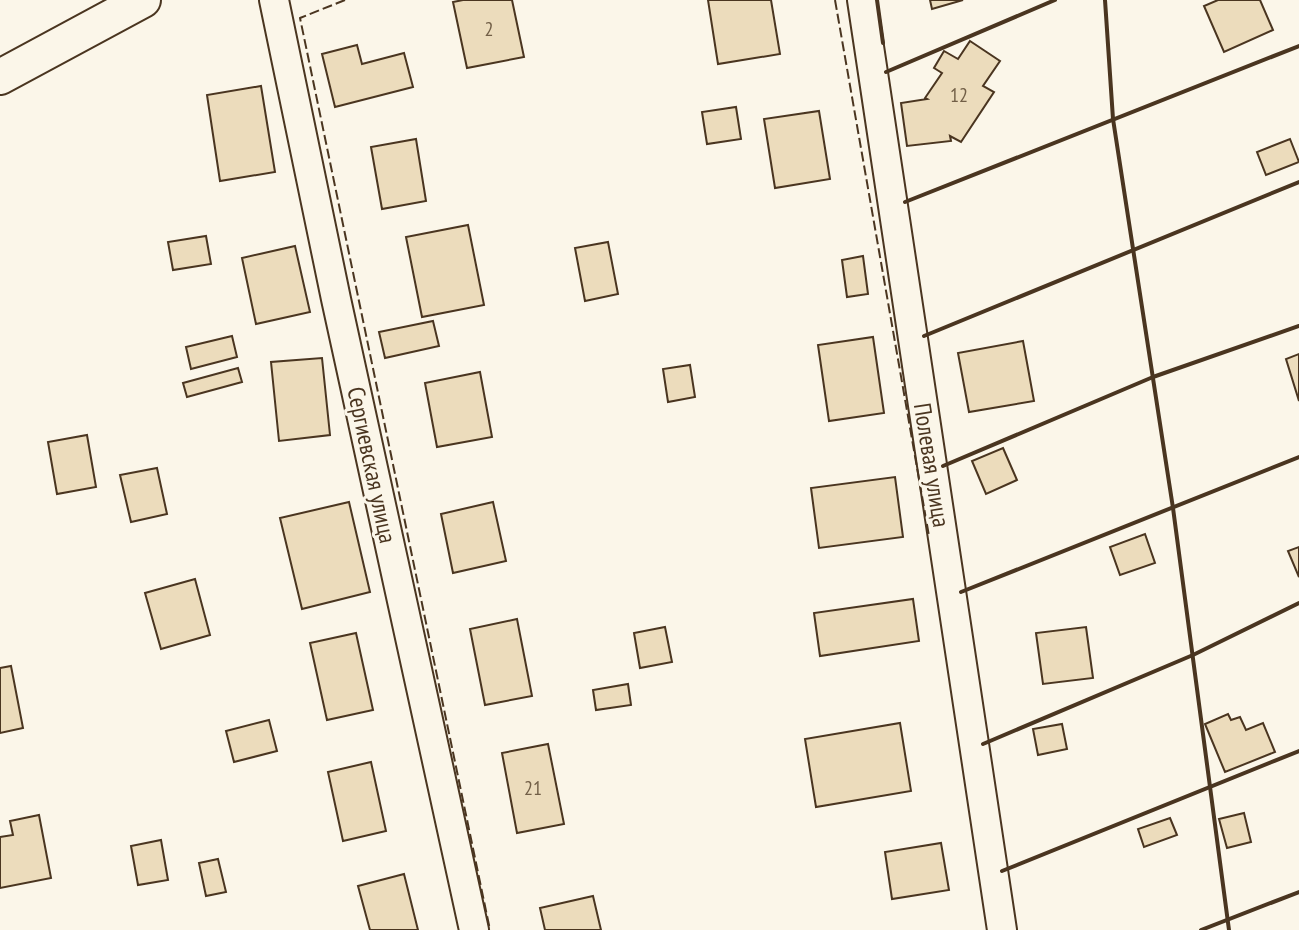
<svg xmlns="http://www.w3.org/2000/svg" width="1299" height="930" font-family="'PT Sans Narrow',sans-serif">
  <rect width="100%" height="100%" fill="#fbf6e9"/>
  <!-- building -->
  <g fill="#ecdcbc" stroke="#4a3520" stroke-width="2">
    <polygon points="463,0 512,0 524,57 467,68 453,2"/>
    <polygon points="708,0 771,0 780,54 718,64"/>
    <polygon points="930,0 963,0 932,9"/>
    <polygon points="1218,0 1260,0 1273,30 1224,52 1204,6"/>
    <polygon points="970,41 1000,61 983,86 994,92 961,142 950,136 951,141 907,146 901,103 927,99 925,98 942,73 934,68 944,51 958,59"/>
    <polygon points="357,45 362,64 404,53 413,87 335,107 322,54"/>
    <polygon points="261,86 275,172 220,181 207,95"/>
    <polygon points="736,107 741,139 707,144 702,112"/>
    <polygon points="819,111 830,179 775,188 764,119"/>
    <polygon points="416,139 426,201 382,209 371,147"/>
    <polygon points="1290,139 1299,162 1266,175 1257,152"/>
    <polygon points="468,225 484,305 422,317 406,237"/>
    <polygon points="206,236 211,264 173,270 168,242"/>
    <polygon points="608,242 618,294 585,301 575,248"/>
    <polygon points="295,246 310,312 256,324 242,258"/>
    <polygon points="863,256 868,294 847,297 842,260"/>
    <polygon points="433,321 439,346 385,358 379,332"/>
    <polygon points="232,336 237,357 191,369 186,347"/>
    <polygon points="873,337 884,413 829,421 818,345"/>
    <polygon points="1023,341 1034,401 969,412 958,353"/>
    <polygon points="1299,354 1299,401 1286,359"/>
    <polygon points="322,358 330,435 279,441 271,362"/>
    <polygon points="690,365 695,397 668,402 663,369"/>
    <polygon points="238,368 242,382 187,397 183,383"/>
    <polygon points="480,372 492,437 437,447 425,383"/>
    <polygon points="87,435 96,487 57,494 48,442"/>
    <polygon points="1003,448 1017,480 986,494 972,461"/>
    <polygon points="157,468 167,514 131,522 120,475"/>
    <polygon points="895,477 903,537 819,548 811,488"/>
    <polygon points="349,502 370,592 302,609 280,518"/>
    <polygon points="493,502 506,561 453,573 441,514"/>
    <polygon points="1145,534 1155,563 1120,575 1110,547"/>
    <polygon points="1299,547 1299,577 1288,551"/>
    <polygon points="195,579 210,635 161,649 145,593"/>
    <polygon points="913,599 919,641 820,656 814,613"/>
    <polygon points="517,619 532,696 485,705 470,629"/>
    <polygon points="665,627 672,662 640,668 634,633"/>
    <polygon points="1086,627 1093,678 1043,684 1036,633"/>
    <polygon points="356,633 373,710 327,720 310,643"/>
    <polygon points="11,666 23,728 0,733 0,668"/>
    <polygon points="628,684 631,705 596,710 593,690"/>
    <polygon points="1228,714 1231,720 1240,717 1246,730 1263,723 1275,752 1225,772 1205,724"/>
    <polygon points="269,720 277,751 234,762 226,731"/>
    <polygon points="900,723 911,791 816,807 805,739"/>
    <polygon points="1062,724 1067,749 1038,755 1033,729"/>
    <polygon points="548,744 564,824 517,833 502,753"/>
    <polygon points="371,762 386,831 343,841 328,772"/>
    <polygon points="1244,813 1251,842 1227,848 1219,819"/>
    <polygon points="39,815 51,878 0,888 0,837 13,835 10,821"/>
    <polygon points="1170,818 1177,835 1144,847 1138,829"/>
    <polygon points="161,840 168,880 138,885 131,846"/>
    <polygon points="941,843 949,890 892,899 885,852"/>
    <polygon points="218,859 226,892 206,896 199,863"/>
    <polygon points="404,874 418,930 370,930 358,886"/>
    <polygon points="593,896 601,930 545,930 540,908"/>
  </g>
  <g fill="none" stroke-linecap="round" stroke-linejoin="round">
    <defs>
      <g id="minor">
        <polyline points="274,0 336,299 474,930"/>
        <polyline points="862,0 1002,930"/>
      </g>
      <polyline id="tertiary" points="0,77 143,0"/>
    </defs>
    <!-- minor casing -->
    <use href="#minor" stroke="#4a3520" stroke-width="32"/>
    <!-- tertiary casing -->
    <use href="#tertiary" stroke="#4a3520" stroke-width="38"/>
    <!-- minor -->
    <use href="#minor" stroke="#fbf6e9" stroke-width="28"/>
    <!-- tertiary -->
    <use href="#tertiary" stroke="#fbf6e9" stroke-width="34"/>
    <!-- fence -->
    <g stroke="#4a3520" stroke-width="2" stroke-dasharray="10 4" stroke-linecap="butt">
      <polyline points="345,0 300,18 490,930"/>
      <polyline points="835,0 929,536"/>
    </g>
    <!-- wall -->
    <g stroke="#4a3520" stroke-width="4">
      <polyline points="877,0 883,43"/>
      <polyline points="1105,0 1113,119 1173,508 1229,930"/>
      <polyline points="886,72 1055,0"/>
      <polyline points="905,202 1299,46"/>
      <polyline points="924,336 1299,182"/>
      <polyline points="943,466 1153,377 1299,326"/>
      <polyline points="961,592 1299,457"/>
      <polyline points="983,744 1193,655 1299,603"/>
      <polyline points="1002,871 1299,751"/>
      <polyline points="1201,930 1299,892"/>
    </g>
  </g>
  <g text-anchor="middle" dominant-baseline="central" stroke-width="6" stroke-linejoin="round" paint-order="stroke">
    <!-- number labels -->
    <g font-size="20" fill="#725f47">
      <text x="489" y="29">2</text>
      <text x="959" y="95">12</text>
      <text x="533" y="788">21</text>
    </g>
    <!-- street labels -->
    <g font-size="24" fill="#4a3520" stroke="#fbf6e9">
      <text transform="translate(372 465) rotate(78)">Сергиевская улица</text>
      <text transform="translate(932 465) rotate(81)">Полевая улица</text>
    </g>
  </g>
</svg>
